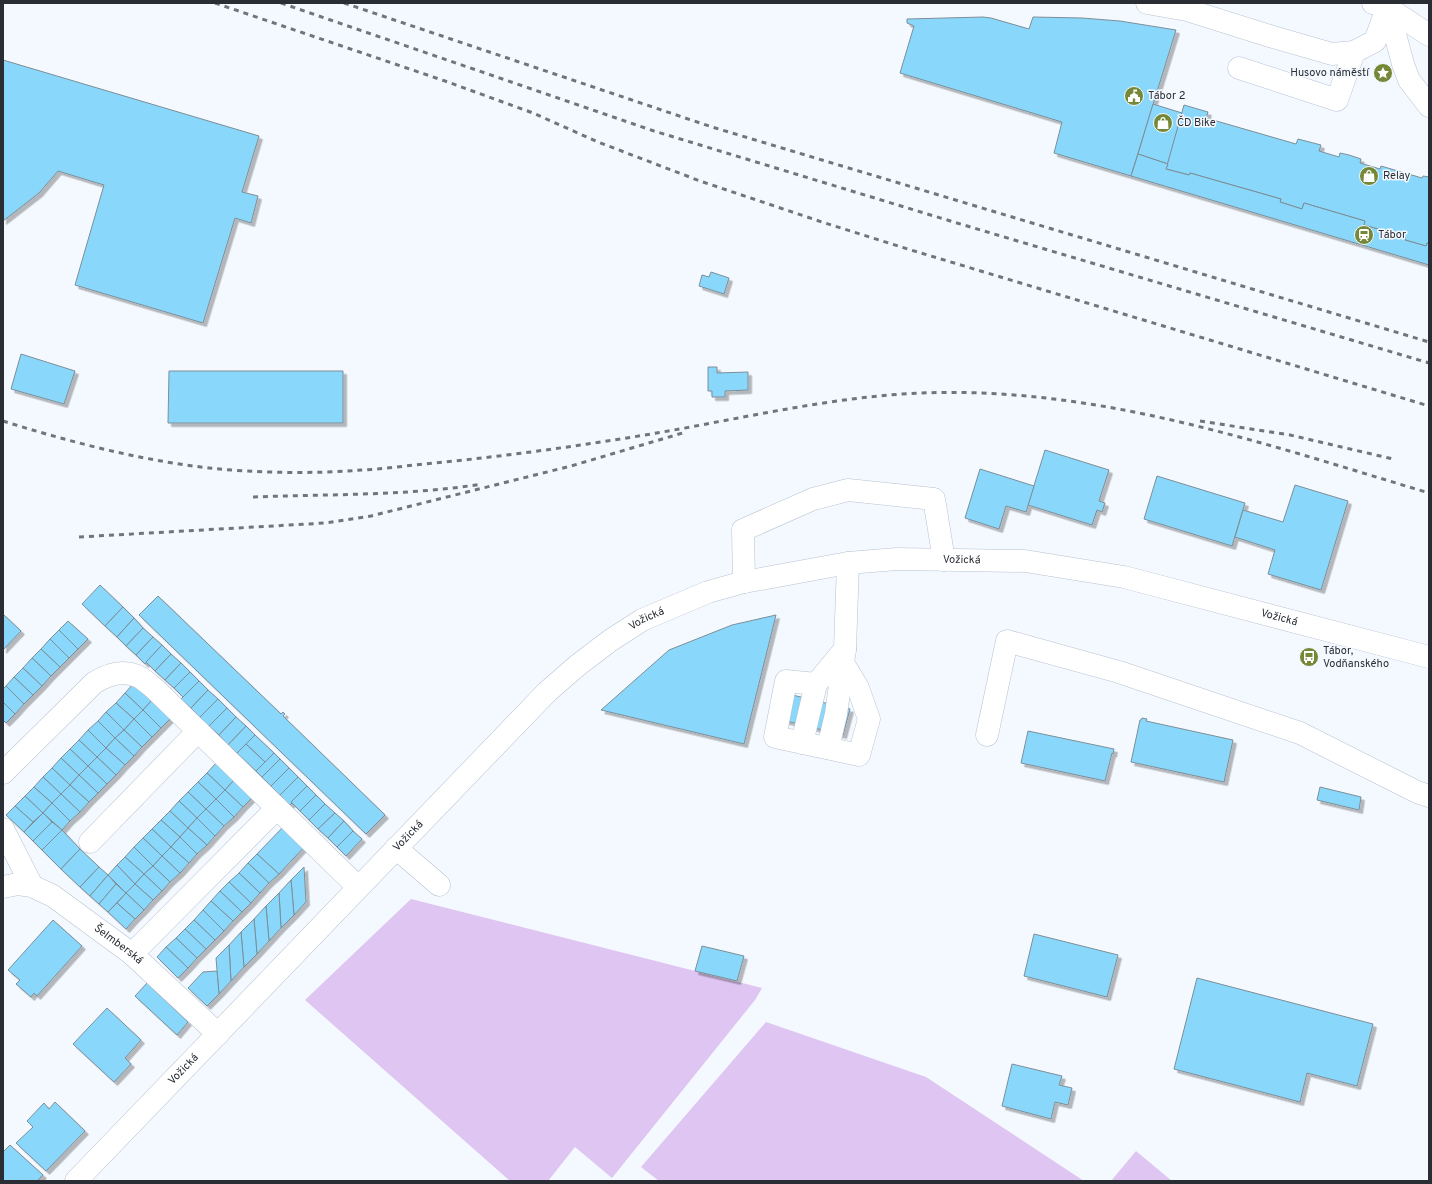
<svg xmlns="http://www.w3.org/2000/svg" width="1432" height="1184" font-family="Overpass,sans-serif">
  <defs>
    <filter id="shadow"><feDropShadow dx="3.5" dy="3.5" stdDeviation="0" flood-color="#0004"/></filter>
  </defs>
  <rect width="100%" height="100%" fill="#f4f9ff"/>
  <!-- green -->
  <g fill="#dec5f2">
    <polygon points="411,899 762,988 755,1000 612,1178 575,1147 548,1181 510,1181 305,1000"/>
    <polygon points="766,1022 926,1077 1084,1181 659,1181 641,1167"/>
    <polygon points="1136,1151 1172,1181 1111,1181"/>
  </g>
  <!-- building -->
  <g fill="#89d8fc" stroke="#7c8e97" filter="url(#shadow)">
    <polygon points="983,17 991,18 1029,29 1033,17 1082,18 1120,21 1176,30 1131,176 1054,153 1062,122 900,73 914,26 907,23 907,19"/>
    <polygon points="3,60 259,136 242,192 258,196 251,223 235,218 203,323 75,285 104,185 58,171 39,193 3,221"/>
    <polygon points="1153,104 1182,113 1168,164 1138,154"/>
    <polygon points="1184,105 1208,112 1206,118 1296,144 1298,139 1321,145 1319,151 1339,157 1340,153 1349,155 1361,159 1360,163 1380,169 1381,166 1422,178 1423,176 1429,177 1429,244 1427,243 1426,246 1405,240 1405,237 1364,225 1365,221 1304,203 1302,209 1280,202 1281,199 1190,173 1189,175 1166,169"/>
    <polygon points="1138,154 1168,164 1166,169 1189,175 1190,173 1281,199 1280,202 1302,209 1304,203 1365,221 1364,225 1405,237 1405,240 1426,246 1427,243 1429,244 1429,265 1131,176"/>
    <polygon points="711,272 729,278 724,294 699,286 702,275 709,277"/>
    <polygon points="21,354 75,371 64,404 11,389"/>
    <polygon points="708,367 717,367 717,373 748,372 748,390 725,391 725,397 712,397 712,391 708,391"/>
    <polygon points="169,371 343,371 343,423 168,423"/>
    <polygon points="1045,450 1109,470 1099,501 1105,503 1102,512 1097,510 1092,525 1028,505"/>
    <polygon points="980,469 1034,486 1026,512 1006,506 999,529 965,518"/>
    <polygon points="1157,476 1245,503 1232,546 1144,519"/>
    <polygon points="1295,485 1348,501 1321,590 1268,574 1275,550 1235,537 1243,510 1283,522"/>
    <polygon points="100,585 123,607 105,626 82,604"/>
    <polygon points="158,596 281,714 283,712 285,714 283,716 385,815 366,834 139,615"/>
    <polygon points="123,607 134,618 117,637 105,626"/>
    <polygon points="3,614 21,631 3,650"/>
    <polygon points="776,615 744,744 601,710 669,650 732,625"/>
    <polygon points="134,618 143,628 126,646 117,637"/>
    <polygon points="68,621 88,639 78,649 59,630"/>
    <polygon points="143,628 153,637 136,655 126,646"/>
    <polygon points="59,630 78,649 69,658 50,639"/>
    <polygon points="153,637 162,645 145,664 136,655"/>
    <polygon points="50,639 69,658 60,667 41,649"/>
    <polygon points="162,645 171,654 155,671 146,662"/>
    <polygon points="41,649 60,667 51,676 32,658"/>
    <polygon points="171,654 181,663 165,680 155,671"/>
    <polygon points="32,658 51,676 42,686 23,668"/>
    <polygon points="181,663 190,672 174,688 165,680"/>
    <polygon points="23,668 42,686 33,695 14,677"/>
    <polygon points="190,672 199,681 183,697 174,688"/>
    <polygon points="14,677 33,695 24,704 6,686"/>
    <polygon points="199,681 208,690 191,708 181,699"/>
    <polygon points="134,683 152,700 143,710 125,693"/>
    <polygon points="6,686 24,704 15,714 3,702 3,689"/>
    <polygon points="208,690 218,699 200,717 191,708"/>
    <polygon points="776,691 850,709 843,735 770,717"/>
    <polygon points="125,693 143,710 134,719 116,703"/>
    <polygon points="218,699 227,708 209,726 200,717"/>
    <polygon points="152,700 171,718 161,728 143,710"/>
    <polygon points="3,702 15,714 6,723 3,720"/>
    <polygon points="116,703 134,719 124,730 106,712"/>
    <polygon points="227,708 236,717 219,735 209,726"/>
    <polygon points="143,710 161,728 152,737 134,719"/>
    <polygon points="106,712 124,730 115,738 98,721"/>
    <polygon points="236,717 246,726 228,745 219,735"/>
    <polygon points="1142,718 1147,719 1146,721 1233,740 1224,782 1131,762 1140,720 1141,720"/>
    <polygon points="134,719 152,737 142,747 124,730"/>
    <polygon points="98,721 115,738 106,748 88,730"/>
    <polygon points="246,726 255,735 237,753 228,745"/>
    <polygon points="88,730 106,748 97,757 79,740"/>
    <polygon points="124,730 142,747 134,756 115,738"/>
    <polygon points="1028,731 1114,749 1113,754 1112,753 1105,781 1021,763"/>
    <polygon points="255,735 274,753 265,762 246,744"/>
    <polygon points="115,738 134,756 125,765 106,748"/>
    <polygon points="79,740 97,757 88,766 70,749"/>
    <polygon points="246,744 265,762 256,771 237,753"/>
    <polygon points="106,748 125,765 116,775 97,757"/>
    <polygon points="70,749 88,766 79,775 61,758"/>
    <polygon points="274,753 280,759 262,777 256,771"/>
    <polygon points="97,757 116,775 107,784 88,766"/>
    <polygon points="61,758 79,775 70,785 52,768"/>
    <polygon points="280,759 289,768 271,786 262,777"/>
    <polygon points="216,763 234,780 225,790 207,773"/>
    <polygon points="88,766 107,784 98,793 79,775"/>
    <polygon points="52,768 70,785 61,794 43,777"/>
    <polygon points="289,768 298,777 280,795 271,786"/>
    <polygon points="207,773 225,790 216,799 198,782"/>
    <polygon points="79,775 98,793 89,802 70,785"/>
    <polygon points="43,777 61,794 52,803 34,787"/>
    <polygon points="298,777 307,786 291,802 292,803 290,805 280,795"/>
    <polygon points="234,780 252,798 243,807 225,790"/>
    <polygon points="198,782 216,799 206,809 188,792"/>
    <polygon points="70,785 89,802 80,812 61,794"/>
    <polygon points="307,786 316,795 300,811 291,802"/>
    <polygon points="34,787 52,803 43,813 25,796"/>
    <polygon points="1320,787 1361,797 1359,810 1317,800"/>
    <polygon points="225,790 243,807 234,817 216,799"/>
    <polygon points="188,792 206,809 197,818 179,801"/>
    <polygon points="61,794 80,812 70,821 52,803"/>
    <polygon points="316,795 325,804 309,820 300,811"/>
    <polygon points="25,796 43,813 33,822 15,806"/>
    <polygon points="216,799 234,817 224,826 206,809"/>
    <polygon points="179,801 197,818 188,828 170,811"/>
    <polygon points="52,803 70,821 62,830 43,813"/>
    <polygon points="325,804 335,813 318,829 309,820"/>
    <polygon points="15,806 33,822 24,832 6,815"/>
    <polygon points="206,809 224,826 215,836 197,818"/>
    <polygon points="170,811 188,828 180,837 161,820"/>
    <polygon points="43,813 52,822 33,841 24,832"/>
    <polygon points="335,813 344,821 328,838 318,829"/>
    <polygon points="197,818 215,836 207,845 188,828"/>
    <polygon points="161,820 180,837 171,847 152,829"/>
    <polygon points="344,821 353,831 337,847 328,838"/>
    <polygon points="52,822 62,830 42,850 33,841"/>
    <polygon points="285,825 306,845 279,874 257,854"/>
    <polygon points="188,828 207,845 197,854 180,837"/>
    <polygon points="152,829 171,847 162,856 143,838"/>
    <polygon points="62,830 80,849 61,869 42,850"/>
    <polygon points="353,831 362,839 346,856 337,847"/>
    <polygon points="180,837 197,854 189,863 171,847"/>
    <polygon points="143,838 162,856 153,866 134,847"/>
    <polygon points="134,847 153,866 144,874 125,857"/>
    <polygon points="171,847 189,863 180,873 162,856"/>
    <polygon points="80,849 99,867 80,887 61,869"/>
    <polygon points="257,854 279,874 269,883 248,863"/>
    <polygon points="162,856 180,873 170,882 153,866"/>
    <polygon points="125,857 144,874 135,884 117,865"/>
    <polygon points="248,863 269,883 260,893 239,873"/>
    <polygon points="117,865 135,884 126,893 108,875"/>
    <polygon points="153,866 170,882 162,891 144,874"/>
    <polygon points="99,867 108,875 90,896 80,887"/>
    <polygon points="304,867 306,902 294,915 291,880"/>
    <polygon points="239,873 260,893 251,903 229,882"/>
    <polygon points="144,874 162,891 153,900 135,884"/>
    <polygon points="108,875 116,884 99,904 90,896"/>
    <polygon points="291,880 294,915 281,928 279,893"/>
    <polygon points="229,882 251,903 242,912 220,891"/>
    <polygon points="116,884 126,893 108,912 99,904"/>
    <polygon points="135,884 153,900 144,910 126,893"/>
    <polygon points="220,891 242,912 233,921 211,901"/>
    <polygon points="126,893 144,910 135,919 117,903"/>
    <polygon points="279,893 281,928 269,941 266,906"/>
    <polygon points="211,901 233,921 224,931 203,910"/>
    <polygon points="117,903 135,919 126,929 108,912"/>
    <polygon points="266,906 269,941 257,954 254,919"/>
    <polygon points="203,910 224,931 215,940 194,920"/>
    <polygon points="254,919 257,954 244,967 241,932"/>
    <polygon points="53,920 82,946 37,996 34,993 31,997 16,984 20,980 8,970"/>
    <polygon points="194,920 215,940 206,949 185,929"/>
    <polygon points="185,929 206,949 197,958 176,938"/>
    <polygon points="241,932 244,967 231,981 229,945"/>
    <polygon points="1034,934 1118,955 1107,997 1024,976"/>
    <polygon points="176,938 197,958 188,968 166,947"/>
    <polygon points="229,945 231,981 219,994 216,958"/>
    <polygon points="702,946 744,956 737,981 695,971"/>
    <polygon points="166,947 188,968 178,978 157,957"/>
    <polygon points="217,971 219,994 207,1006 188,988 203,972"/>
    <polygon points="1197,978 1373,1024 1357,1086 1307,1073 1300,1102 1174,1069"/>
    <polygon points="147,983 188,1022 177,1035 135,996"/>
    <polygon points="107,1008 141,1040 125,1058 131,1064 114,1082 73,1044"/>
    <polygon points="1012,1064 1062,1076 1059,1085 1072,1088 1068,1105 1055,1102 1051,1119 1002,1106"/>
    <polygon points="55,1102 85,1131 46,1171 16,1143 33,1127 27,1121 44,1103 49,1109"/>
    <polygon points="10,1145 43,1175 37,1181 3,1181 3,1152"/>
  </g>
  <g fill="none" stroke-linecap="round" stroke-linejoin="round">
    <defs>
      <g id="minor">
        <polyline points="1147,3 1187,10 1273,37 1332,54 1354,52 1375,41 1389,3"/>
        <polyline points="1373,3 1388,8 1429,35"/>
        <polyline points="1388,8 1403,64 1409,80 1429,106"/>
        <polyline points="1239,68 1337,100 1354,52"/>
        <polyline points="744,582 743,530 813,499 848,490 934,499 944,560"/>
        <polyline points="816,684 786,681 775,737 859,755 869,719 858,688 843,663 845,649 848,563"/>
        <polyline points="987,735 1007,641 1119,672 1300,733 1417,792 1429,796"/>
        <polyline points="802,743 816,684 845,649"/>
        <polyline points="828,748 836,714 843,663"/>
        <path d="M3,773L94,683C108,674 125,669 141,678C146,681 151,686 156,690L358,887"/>
        <polyline points="3,829 32,886"/>
        <polyline points="90,842 198,731"/>
        <polyline points="396,848 439,885"/>
        <path id="s1" d="M3,887L18,884L32,886L53,896L132,954L218,1034"/>
        <polyline points="132,954 277,808"/>
        <path id="s2" d="M76,1181L547,692L578,665L611,640L642,620L708,592L744,582L848,563L897,559L1025,561L1124,577L1429,657"/>
      </g>
    </defs>
    <!-- minor casing -->
    <use href="#minor" stroke="#b7c2d1" stroke-width="23"/>
    <!-- minor -->
    <use href="#minor" stroke="#fff" stroke-width="22"/>
    <!-- rail -->
    <g stroke="#70757b" stroke-width="3" stroke-dasharray="5 5" stroke-linecap="butt">
      <polyline points="215,3 445,81 533,113 598,142 700,181 822,222 911,250 1429,406"/>
      <polyline points="281,3 654,131 957,223 1429,363"/>
      <polyline points="344,3 712,127 1429,342"/>
      <path d="M3,421C70,442 139,460 209,468C257,473 314,474 362,470C386,469 410,465 434,463C507,456 579,446 651,434C734,420 817,400 902,394C1085,382 1256,441 1429,493"/>
      <polyline points="1200,421 1290,435 1393,459"/>
      <path d="M253,497C329,494 407,496 482,484"/>
      <polyline points="79,537 325,523 371,516 571,466 686,432"/>
    </g>
  </g>
  <!-- icons -->
  <defs>
    <symbol id="sight-disc" viewBox="-11 -11 22 22"><circle r="9.5" fill="#758838" stroke="#f4f9ff"/><path d="M0-6L1.8-2.2L6-1.7L2.9 1.2L3.7 5.4L0 3.3L-3.7 5.4L-2.9 1.2L-6-1.7L-1.8-2.2Z" fill="#fff"/></symbol>
    <symbol id="civic-disc" viewBox="-11 -11 22 22"><circle r="9.5" fill="#758838" stroke="#f4f9ff"/><path d="M-.6-6.5H3V-4.5H.6V-3L4-1V1h2V6H-6V1h2V-1L-.6-3ZM-1.2 2.5V6h2.4V2.5Z" fill="#fff"/></symbol>
    <symbol id="shop-disc" viewBox="-11 -11 22 22"><circle r="9.5" fill="#758838" stroke="#f4f9ff"/><path d="M-5-2.5h2.3a2.7 3.5 0 0 1 5.4 0H5L5.5 6h-11ZM-1.5-2.5h3a1.5 2.3 0 0 0-3 0Z" fill="#fff"/></symbol>
    <symbol id="station-disc" viewBox="-11 -11 22 22"><circle r="9.5" fill="#758838" stroke="#f4f9ff"/><path d="M-3-6H3Q5-6 5-4V2Q5 4 3 4L4.5 6H3L1.5 4h-3L-3 6H-4.5L-3 4Q-5 4-5 2V-4Q-5-6-3-6ZM-3.5-4v3h7v-3ZM-3.5 1v1.5H-2V1ZM2 1v1.5H3.5V1Z" fill="#fff"/></symbol>
    <symbol id="bus-disc" viewBox="-11 -11 22 22"><circle r="9.5" fill="#758838" stroke="#f4f9ff"/><path d="M-5-6H5V4H4V6H2V4H-2V6H-4V4H-5ZM-3.5-4V0h7V-4ZM-3.5 1.2v1.5H-2V1.2ZM2 1.2v1.5H3.5V1.2Z" fill="#fff"/></symbol>
  </defs>
  <g fill-rule="evenodd">
    <use href="#sight-disc" x="1372" y="62" width="22" height="22"/>
    <use href="#civic-disc" x="1123" y="85" width="22" height="22"/>
    <use href="#shop-disc" x="1152" y="112" width="22" height="22"/>
    <use href="#shop-disc" x="1358" y="165" width="22" height="22"/>
    <use href="#station-disc" x="1353" y="224" width="22" height="22"/>
    <use href="#bus-disc" x="1298" y="646" width="22" height="22"/>
  </g>
  <g text-anchor="middle" dominant-baseline="central" stroke-width="3" stroke-linejoin="round" paint-order="stroke">
    <!-- poi labels -->
    <g font-size="11" fill="#2a2e34" stroke="#f4f9ff" text-anchor="start">
      <text x="1369" y="73" text-anchor="end">Husovo náměstí</text>
      <text x="1148" y="96">Tábor 2</text>
      <text x="1177" y="123">ČD Bike</text>
      <text x="1383" y="176">Relay</text>
      <text x="1378" y="235">Tábor</text>
      <text x="1323" y="651">Tábor,<tspan x="1323" dy="13">Vodňanského</tspan></text>
    </g>
    <!-- street labels -->
    <g font-size="11" fill="#2a2e34" stroke="#f4f9ff">
      <text stroke="none"><textPath href="#s2" startOffset="1127">Vožická</textPath></text>
      <text stroke="none"><textPath href="#s2" startOffset="1451">Vožická</textPath></text>
      <text stroke="none"><textPath href="#s2" startOffset="803">Vožická</textPath></text>
      <text stroke="none"><textPath href="#s2" startOffset="479">Vožická</textPath></text>
      <text stroke="none"><textPath href="#s1" startOffset="134">Šelmberská</textPath></text>
      <text stroke="none"><textPath href="#s2" startOffset="155">Vožická</textPath></text>
    </g>
  </g>
  <!-- border -->
  <rect width="1432" height="1184" fill="none" stroke="#2a2e34" stroke-width="8"/>
</svg>
